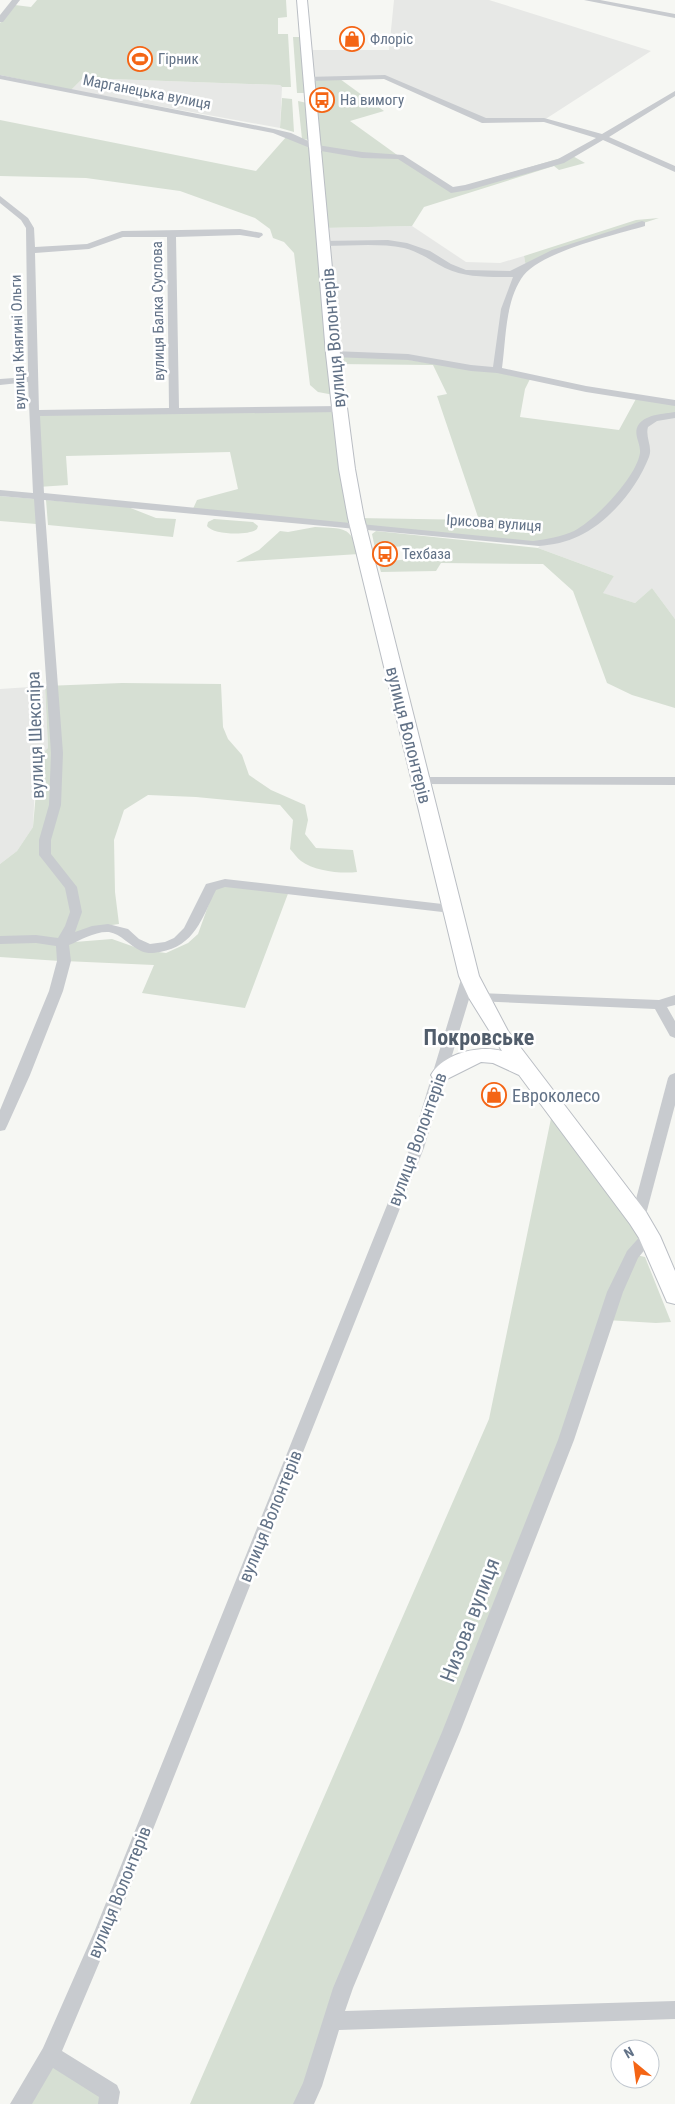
<svg xmlns="http://www.w3.org/2000/svg" width="675" height="2104" font-family="'Roboto Condensed',sans-serif">
  <rect width="100%" height="100%" fill="#f6f7f3"/>
  <!-- built -->
  <g fill="#e7e8e6">
    <polygon points="394,0 489,0 651,51 544,120 493,122 390,79 309,79 305,50 389,50"/>
    <polygon points="83,78 280,85 282,87 280,128 71,90"/>
    <polygon points="412,226 466,262 500,263 524,256 526,267 510,293 497,370 333,354 323,228"/>
    <polygon points="675,415 675,619 652,588 635,603 602,593 614,576 538,548 644,425"/>
    <polygon points="45,686 48,748 35,784 33,827 17,851 0,864 0,689"/>
  </g>
  <!-- green -->
  <g fill="#d6dfd3">
    <polygon points="37,0 286,0 287,17 278,18 278,34 288,34 291,87 282,87 280,85 83,78 71,90 0,75 0,23 15,5 31,7"/>
    <polygon points="293,37 303,37 306,93 297,93"/>
    <polygon points="309,79 340,79 384,111 350,121 400,157 451,190 571,155 585,163 559,170 554,166 424,207 412,226 323,228 333,354 373,355 531,377 525,389 520,417 619,430 637,397 675,403 675,415 644,425 645,453 632,480 578,533 533,544 192,511 197,500 238,489 230,452 66,456 68,485 38,487 35,413 340,409 356,518 479,520 437,396 447,394 433,365 335,364 334,395 318,392 310,385 294,253 284,242 273,238 270,229 255,218 180,191 86,178 0,176 0,120 256,171 287,136 314,147"/>
    <polygon points="282,98 292,99 294,132 280,128"/>
    <polygon points="298,101 307,103 310,140 302,139"/>
    <polygon points="659,218 553,252 526,267 524,256 636,220"/>
    <polygon points="0,496 36,499 36,524 0,521"/>
    <polygon points="46,500 128,507 156,518 176,519 173,537 48,525"/>
    <path d="M214,519L253,522L258,526L257,529C249,536 213,535 207,526L208,522Z"/>
    <path d="M315,527C344,529 350,525 359,554L236,562L259,550L280,531L288,532Z"/>
    <polygon points="376,531 538,548 614,576 603,593 635,603 652,588 675,619 675,708 632,695 607,683 573,591 543,564 441,563 436,571 381,572 378,562 411,559 407,546 375,548 372,534"/>
    <path d="M122,683L221,684L223,727L228,739L242,755L249,775L271,790L305,805L308,820L305,834L316,848L353,850L357,872C341,874 314,871 301,861C297,858 294,853 290,849L293,820L280,805L196,797L148,795L124,810L114,840L115,892L119,924L91,928L60,939L0,937V864L17,851L33,827L39,757L48,748L45,686Z"/>
    <polygon points="216,884 289,891 245,1008 142,993 154,965 64,961 62,943 112,939 143,950 166,953 188,943 198,934"/>
    <polygon points="0,942 35,942 59,945 60,961 0,957"/>
    <polygon points="554,1104 649,1236 632,1254 645,1257 671,1322 656,1323 606,1320 303,2104 190,2104 489,1419"/>
    <polygon points="50,2055 108,2104 20,2104"/>
  </g>
  <g fill="none" stroke-linecap="round" stroke-linejoin="round">
    <defs>
      <path id="secondary" d="M297,0H307L340,354L355,469L364,518L479,976L508,1031L646,1212L660,1236L675,1271V1304L667,1302L639,1238L630,1224L519,1075L493,1063L481,1062L441,1082L434,1080L431,1075C444,1053 479,1045 502,1051L469,998L459,976L348,518L339,469L326,354Z"/>
    </defs>
    <!-- secondary casing -->
    <use href="#secondary" stroke="#babec4" stroke-width="2"/>
    <!-- street -->
    <g fill="#c8cbcf" fill-rule="evenodd">
      <polygon points="12,0 20,0 3,22 0,22 0,15"/>
      <polygon points="584,0 600,0 675,14 675,18"/>
      <polygon points="0,75 274,129 291,133 317,145 362,152 403,155 453,187 465,185 558,159 596,138 544,122 482,123 384,79 309,81 306,81 306,77 385,75 486,118 544,118 602,134 675,91 675,96 609,137 675,166 675,172 603,140 564,163 469,190 451,193 398,159 362,158 315,150 273,133 0,79"/>
      <path d="M0,196L28,218L34,228L35,247L87,244L122,231L240,229L262,233L263,235L259,238L240,235L176,237L179,408L340,406L345,409L340,412L40,416L44,493L533,541C547,539 561,537 574,531C595,520 636,478 640,453C641,443 632,433 639,424C647,414 664,414 675,412V418L657,421L648,427C645,437 653,447 649,457C637,488 609,522 579,536C567,542 552,545 539,546L44,500L63,753L61,805L51,840V854L77,887L82,912L75,932L92,926L108,924L128,929L139,939L150,944L165,942L174,938L184,928L206,884L225,879L451,905L457,909L451,913L225,887L216,890C202,918 195,946 160,952C153,953 148,954 141,951C130,946 121,934 109,932C95,931 81,940 69,945L71,961L63,991L30,1075L7,1126L5,1130L0,1131V1110L49,991L57,961L56,946L36,943L0,944V936L36,935L58,938L65,926L70,912L65,888L39,855V840L49,805L51,753L34,499L0,496V490L33,493L28,382L0,385V379L28,377L26,228L21,220L0,203ZM123,237H167L169,408L39,410L35,253L89,249Z"/>
      <path d="M642,221L645,222V226C615,235 537,252 521,279C505,304 506,340 502,368L586,386L675,400V406L586,392L497,373L471,371L408,360L333,357L328,354L333,351L408,354L471,365L493,367L501,309L513,277C490,277 466,278 445,268C431,261 420,252 404,248C379,243 350,246 324,246L320,243L321,241L388,240L407,243L430,251L451,264L466,270L510,271L552,250Z"/>
      <polygon points="420,777 675,777 675,785 416,784 414,781"/>
      <polygon points="469,972 474,973 476,976 424,1148 113,1930 62,2051 117,2085 120,2092 118,2104 98,2104 99,2097 53,2068 32,2104 10,2104 43,2048 95,1930 410,1148 462,976 464,973"/>
      <polygon points="479,993 659,1000 675,995 675,1005 667,1007 675,1021 675,1038 670,1036 655,1009 474,1001 472,998 474,995"/>
      <polygon points="675,1073 675,1105 645,1218 643,1222 638,1223 633,1222 631,1218 668,1078 670,1075"/>
      <polygon points="649,1230 654,1232 656,1236 638,1258 623,1292 574,1440 460,1732 353,1988 345,2011 675,2001 675,2019 339,2030 322,2086 314,2104 293,2104 303,2083 333,1988 442,1732 558,1440 607,1292 627,1251 644,1232"/>
    </g>
    <!-- secondary -->
    <use href="#secondary" fill="#fff" fill-rule="evenodd"/>
  </g>
  <!-- icons -->
  <defs>
    <symbol id="shop-ring" viewBox="-11 -11 22 22"><circle r="9.5" fill="#fff" stroke="#f46515" stroke-width="1.5"/><path d="M-5-2.5h2.3a2.7 3.5 0 0 1 5.4 0H5L5.5 6h-11ZM-1.5-2.5h3a1.5 2.3 0 0 0-3 0Z" fill="#f46515"/></symbol>
    <symbol id="stadium-ring" viewBox="-11 -11 22 22"><circle r="9.5" fill="#fff" stroke="#f46515" stroke-width="1.5"/><path d="M0-5a6.5 5 0 1 0 0 10a6.5 5 0 1 0 0-10ZM-3.5-1.8h7v3.6h-7Z" fill="#f46515"/></symbol>
    <symbol id="bus-ring" viewBox="-11 -11 22 22"><circle r="9.5" fill="#fff" stroke="#f46515" stroke-width="1.5"/><path d="M-5-6H5V4H4V6H2V4H-2V6H-4V4H-5ZM-3.5-4V0h7V-4ZM-3.5 1.2v1.5H-2V1.2ZM2 1.2v1.5H3.5V1.2Z" fill="#f46515"/></symbol>
  </defs>
  <g fill-rule="evenodd">
    <use href="#shop-ring" x="338" y="25" width="28" height="28"/>
    <use href="#stadium-ring" x="126" y="45" width="28" height="28"/>
    <use href="#bus-ring" x="308" y="86" width="28" height="28"/>
    <use href="#bus-ring" x="371" y="540" width="28" height="28"/>
    <use href="#shop-ring" x="480" y="1081" width="28" height="28"/>
  </g>
  <g text-anchor="middle" dominant-baseline="central" stroke-width="5" stroke-linejoin="round" paint-order="stroke">
    <!-- far-poi labels -->
    <g font-size="15" fill="#627287" stroke="#fff" text-anchor="start">
      <text x="370" y="39">Флоріс</text>
      <text x="158" y="59">Гірник</text>
      <text x="340" y="100">На вимогу</text>
      <text x="402" y="554">Техбаза</text>
    </g>
    <!-- far-street labels -->
    <g font-size="15" fill="#627287" stroke="#fff">
      <text transform="translate(147 92) rotate(11)">Марганецька вулиця</text>
      <text transform="translate(158 311) rotate(-91)">вулиця Балка Суслова</text>
      <text transform="translate(18 342) rotate(-92)">вулиця Княгині Ольги</text>
      <text transform="translate(494 523) rotate(4)">Ірисова вулиця</text>
    </g>
    <!-- street labels -->
    <g font-size="18" fill="#627287" stroke="#fff">
      <text transform="translate(333 338) rotate(-95)">вулиця Волонтерів</text>
      <text transform="translate(35 735) rotate(-92)">вулиця Шекспіра</text>
      <text transform="translate(409 735) rotate(76)">вулиця Волонтерів</text>
      <text transform="translate(417 1139) rotate(-70)">вулиця Волонтерів</text>
      <text transform="translate(270 1516) rotate(-68)">вулиця Волонтерів</text>
      <text transform="translate(119 1892) rotate(-68)">вулиця Волонтерів</text>
    </g>
    <!-- poi labels -->
    <g font-size="18" fill="#627287" stroke="#fff" text-anchor="start">
      <text x="512" y="1095">Евроколесо</text>
    </g>
    <!-- near-street labels -->
    <g font-size="21" fill="#627287" stroke="#fff">
      <text transform="translate(470 1620) rotate(-69)">Низова вулиця</text>
    </g>
    <!-- district labels -->
    <g font-size="22" font-weight="bold" fill="#515d6b" stroke="#fff">
      <text x="479" y="1037">Покровське</text>
    </g>
  </g>
  <!-- north arrow -->
  <g transform="translate(635 2064) rotate(331)"><circle r="24" fill="#ffffff" stroke="#c0c7cf"/>
  <path d="M0-4L9 19L0 12L-9 19Z" fill="#f46515"/>
  <text y="-8" font-size="14" font-weight="bold" text-anchor="middle" fill="#627287">N</text>
  </g>
</svg>
